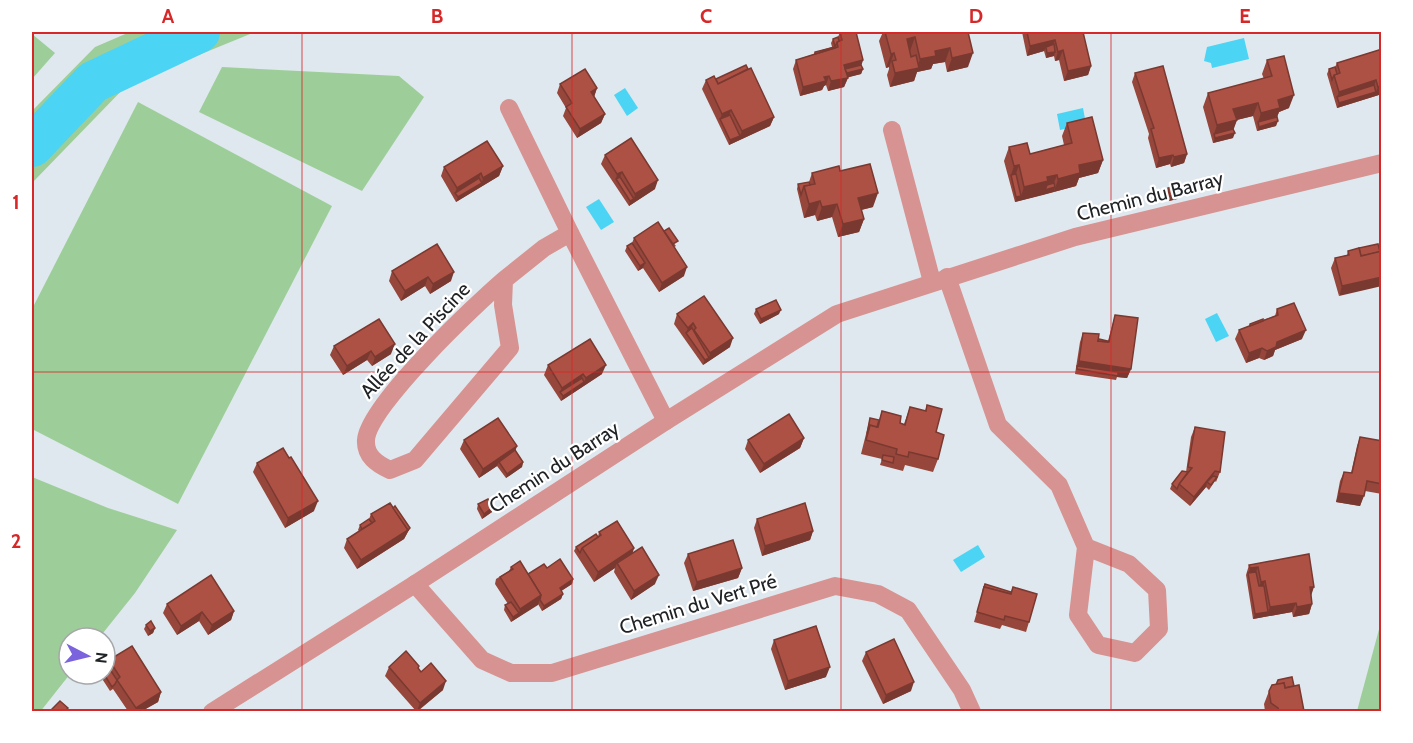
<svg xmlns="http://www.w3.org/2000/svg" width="1413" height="743" font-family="Cabin,sans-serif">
  <rect width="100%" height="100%" fill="#dfe8ee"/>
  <!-- green -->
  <g fill="#9dce99">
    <polygon points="130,32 255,32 128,84 32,183 32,111 95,47"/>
    <polygon points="32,34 55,53 32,79"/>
    <polygon points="222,67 399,76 424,97 362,191 199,112"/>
    <polygon points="138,102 332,206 178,504 32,429 32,309"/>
    <polygon points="32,477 108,508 177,530 135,593 99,638 69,638 70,674 40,712 32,711"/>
    <polygon points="1381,622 1381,711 1357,711"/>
  </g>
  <!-- water -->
  <g fill="#4bd4f4">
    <polygon points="1244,38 1249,59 1212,68 1211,63 1204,61 1207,47"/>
    <polygon points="625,88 638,108 627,116 614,95"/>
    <polygon points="1083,108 1086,124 1060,130 1057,114"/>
    <polygon points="599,199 614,222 601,230 586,207"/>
    <polygon points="1217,313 1229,336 1216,342 1205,319"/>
    <polygon points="978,545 985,557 961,572 953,560"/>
  </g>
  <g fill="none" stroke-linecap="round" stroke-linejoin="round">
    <!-- river -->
    <polyline stroke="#4bd4f4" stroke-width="42" points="32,146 93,82 199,32"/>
    <!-- minor -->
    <g stroke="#d79391" stroke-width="18">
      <polyline points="509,108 570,233 666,421"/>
      <polyline points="892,130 932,282"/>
      <polyline points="947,277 998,425 1059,485 1086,547 1078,615 1098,645 1135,653 1159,629 1157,590 1129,564 1086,547"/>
      <path d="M504,280C476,304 368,406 366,440C365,456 377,464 390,470L415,460L510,348L503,305L504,280L544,248L570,233"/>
      <polyline points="415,584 482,660 511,673 552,673 835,586 878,594 908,610 962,690 972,712"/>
      <polyline points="212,712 415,584 666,421 837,314 1075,237 1382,163"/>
    </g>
  </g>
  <!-- wall -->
  <g fill="#96463b">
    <polygon points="840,32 863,60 861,65 863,69 861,74 848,77 844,87 828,91 826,85 824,86 822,90 800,96 793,69 796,60 814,54 815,52 832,47 831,43 833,39 838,37"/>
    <polygon points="883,32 968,32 968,67 947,72 945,62 933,64 931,69 917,72 914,81 890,87 887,75 889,69 889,67 886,68 879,41"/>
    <polygon points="1022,32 1083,32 1091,66 1088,75 1064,81 1059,60 1055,61 1054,56 1046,58 1044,51 1027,56"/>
    <polygon points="1382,49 1382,94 1337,108 1327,74 1329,69 1335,67 1337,63"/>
    <polygon points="1267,60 1289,108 1279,112 1277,117 1276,126 1257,131 1253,116 1237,120 1233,129 1233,138 1213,143 1203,107 1208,93 1264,79 1262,74"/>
    <polygon points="1135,73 1187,154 1184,163 1171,167 1170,164 1156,168 1148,138 1149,134 1132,82"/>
    <polygon points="716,79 774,117 770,126 729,145 702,89 706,80"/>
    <polygon points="560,84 597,88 594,97 605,114 601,123 577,138 563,116 566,108 557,93"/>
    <polygon points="1067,123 1103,160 1098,173 1079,178 1076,186 1015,202 1004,161 1009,147 1030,154 1064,145 1062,136"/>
    <polygon points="605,155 655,189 629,206 601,164"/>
    <polygon points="503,166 499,176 456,202 441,176 444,167"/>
    <polygon points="840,171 873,207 861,210 864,219 859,232 838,237 832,217 817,221 815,215 804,218 797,189 798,184 809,182 812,173"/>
    <polygon points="1168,188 1179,194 1177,199 1169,201 1167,193"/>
    <polygon points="664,231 676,246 674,247 684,276 659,292 643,268 638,271 625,251 627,246 632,243 634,238"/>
    <polygon points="437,244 451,281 430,294 425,286 401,301 389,281 392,271"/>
    <polygon points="1359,248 1339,296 1331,268 1335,258 1347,255 1348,251"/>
    <polygon points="704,296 730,347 703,365 674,324 677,314"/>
    <polygon points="756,309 779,314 760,324 754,314"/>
    <polygon points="1277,309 1302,339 1275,350 1273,356 1264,360 1259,358 1246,363 1235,339 1239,330 1249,326 1250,324 1275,316"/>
    <polygon points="1115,315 1131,369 1127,378 1117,377 1116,380 1075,374 1080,342 1083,333 1099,339 1108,341"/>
    <polygon points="334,346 391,354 372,366 367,360 343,375 330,355"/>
    <polygon points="548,365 602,374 561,401 544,375"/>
    <polygon points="927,405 936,432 938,459 933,472 905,465 903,471 880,465 882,459 861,454 870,418 879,420 882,411 900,423 904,424 910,407 925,411"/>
    <polygon points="1195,427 1220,472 1216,482 1215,481 1209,490 1206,487 1190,506 1170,489 1172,484 1186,472 1191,437"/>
    <polygon points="1360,437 1382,441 1382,494 1365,491 1360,506 1336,502 1340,481 1344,472 1351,473 1357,446"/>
    <polygon points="804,438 800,448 760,473 745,449 748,440"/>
    <polygon points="464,440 517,446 515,450 523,462 522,467 506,478 497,466 479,478 460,449"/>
    <polygon points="257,463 314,511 285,528 253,472"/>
    <polygon points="478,504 492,512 482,519 477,509"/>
    <polygon points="371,514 410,528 404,539 357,569 344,548 347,539 359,531 358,530 360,525 369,519"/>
    <polygon points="757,519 813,531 810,540 762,556 754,528"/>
    <polygon points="599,532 634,548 632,554 655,584 631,600 614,572 615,568 594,582 574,551 576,547 598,537"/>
    <polygon points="688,554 742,568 738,578 693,591 684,563"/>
    <polygon points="1309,554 1311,595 1312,604 1309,614 1293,617 1292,612 1253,619 1246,575 1249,565"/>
    <polygon points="511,567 528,574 547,568 573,579 572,584 561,591 563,594 561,599 542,611 538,604 511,622 504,610 505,605 508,604 495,584 496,579 509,571"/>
    <polygon points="985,584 1011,592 1013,587 1029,622 1026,632 1002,625 1000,629 974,622"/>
    <polygon points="167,604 234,611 231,620 208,635 199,621 177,635 163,613"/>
    <polygon points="146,625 155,628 153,633 148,636 144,629"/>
    <polygon points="774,640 826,677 785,690 771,649"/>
    <polygon points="866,652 911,691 883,704 862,661"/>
    <polygon points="109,660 161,692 158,702 142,711 128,711 113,689 110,691 99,674 105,674"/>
    <polygon points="419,666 418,669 443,690 418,711 416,711 385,676 389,667"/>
    <polygon points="1294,686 1304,711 1265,711 1264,704 1269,691"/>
  </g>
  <!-- shaded-wall -->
  <g fill="#7a3930">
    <polygon points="915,37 910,51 902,53 907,39"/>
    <polygon points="1055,40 1052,49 1046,47 1044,51 1027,56 1030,46"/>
    <polygon points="950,48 945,62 933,64 931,69 917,72 914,81 890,87 895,73 917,68 920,59 935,51"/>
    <polygon points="1063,50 1059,60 1055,61 1058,52"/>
    <polygon points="1055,52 1054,56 1046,58 1047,53"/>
    <polygon points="894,53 889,67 886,68 891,54"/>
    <polygon points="973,53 968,67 947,72 952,58"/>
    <polygon points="863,60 860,70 844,73 844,65"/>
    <polygon points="1091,66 1088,75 1064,81 1068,71"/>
    <polygon points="863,69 861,74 842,79 844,74"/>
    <polygon points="829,76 826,85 824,86 822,90 800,96 803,87 824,77"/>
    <polygon points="848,78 844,87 828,91 831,81"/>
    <polygon points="1376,80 1373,89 1337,97 1339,92"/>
    <polygon points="1382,86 1382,94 1337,108 1339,103 1376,92 1378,87"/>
    <polygon points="597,88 594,97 591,92"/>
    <polygon points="1294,95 1289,108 1279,112 1275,122 1258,122 1261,113 1278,100"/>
    <polygon points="1258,103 1253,116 1228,122 1233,109"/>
    <polygon points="731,110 728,120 720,119 722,114"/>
    <polygon points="605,114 601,123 577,138 580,129"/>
    <polygon points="774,117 770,126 729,145 730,140 740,136 742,131"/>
    <polygon points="1237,120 1232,134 1235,133 1233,138 1213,143 1215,138 1214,134 1217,125"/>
    <polygon points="1278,121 1276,126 1257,131 1259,127"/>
    <polygon points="1187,154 1184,163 1171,167 1174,157"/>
    <polygon points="1173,155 1170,164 1156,168 1159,158"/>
    <polygon points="1103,160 1098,173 1079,178 1076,186 1054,192 1058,179 1079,165"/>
    <polygon points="1019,165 1014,179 1011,175 1014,166"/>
    <polygon points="503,166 499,176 456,202 458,197 482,183 483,178"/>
    <polygon points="622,172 618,182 616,179 617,174"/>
    <polygon points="481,173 477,183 455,193 457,188"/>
    <polygon points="1057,175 1052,188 1055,187 1054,192 1043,195 1045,190 1043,195 1015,202 1016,197 1021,196 1024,187 1047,177"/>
    <polygon points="658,180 655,189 629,206 630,201 634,199 635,194"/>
    <polygon points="878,193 873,207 853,212 858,198"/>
    <polygon points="1179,194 1177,199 1169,201 1170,196"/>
    <polygon points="820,201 815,215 804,218 809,204"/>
    <polygon points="837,204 832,217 817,221 822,207"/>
    <polygon points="864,219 859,232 838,237 843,224"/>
    <polygon points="645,263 643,268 638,271 640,266"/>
    <polygon points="687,267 684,276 659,292 662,283"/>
    <polygon points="454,272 451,281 430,294 433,284"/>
    <polygon points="428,277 425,286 401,301 405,291"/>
    <polygon points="1382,277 1382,286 1339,296 1342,286"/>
    <polygon points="781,310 779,314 760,324 761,319"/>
    <polygon points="693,323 690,333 686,333 688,328"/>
    <polygon points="1306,330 1302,339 1275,350 1273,356 1264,360 1267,351 1277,342"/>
    <polygon points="733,338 730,347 703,365 705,360 709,358 710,353"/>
    <polygon points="395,344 391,354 372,366 375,357"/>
    <polygon points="1262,348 1259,358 1246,363 1249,353"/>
    <polygon points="371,351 367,360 343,375 347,366"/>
    <polygon points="1079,361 1131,369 1127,378 1117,377 1118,376 1077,366"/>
    <polygon points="606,365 602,374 561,401 563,396 584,382 586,378"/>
    <polygon points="583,374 580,383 560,392 562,388"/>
    <polygon points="804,438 800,448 760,473 764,464"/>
    <polygon points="517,446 514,455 499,462 497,466 479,478 483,469"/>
    <polygon points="523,462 522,467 506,478 507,474"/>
    <polygon points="1215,471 1211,480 1207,482 1206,487 1190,506 1194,497"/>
    <polygon points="1339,493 1364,496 1360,506 1336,502"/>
    <polygon points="318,501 314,511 285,528 288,518"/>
    <polygon points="493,507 492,512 482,519 484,514"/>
    <polygon points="410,528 404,539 357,569 361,560"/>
    <polygon points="813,531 810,540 762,556 765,546"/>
    <polygon points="634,548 631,558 617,563 615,568 594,582 598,572"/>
    <polygon points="1258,567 1254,577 1248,573 1246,578 1250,568"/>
    <polygon points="742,568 738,578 693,591 697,582"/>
    <polygon points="659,575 655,584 631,600 634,591"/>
    <polygon points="573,579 572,584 558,593 560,588"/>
    <polygon points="1265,581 1262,591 1257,591 1261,582"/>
    <polygon points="1310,587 1314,587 1311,596"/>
    <polygon points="563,594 561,599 542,611 544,606"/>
    <polygon points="541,595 538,605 511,622 513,617 519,613 520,609"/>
    <polygon points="1296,603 1292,612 1253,619 1255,614 1268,612 1270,607"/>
    <polygon points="1312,604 1309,614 1293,617 1297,607"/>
    <polygon points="234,611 231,620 208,635 212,625"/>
    <polygon points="202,612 199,621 177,635 181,626"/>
    <polygon points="155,628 153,633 148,636 150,631"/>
    <polygon points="830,667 826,677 785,690 788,681"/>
    <polygon points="446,681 443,690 417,711 420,703"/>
    <polygon points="914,682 911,691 883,704 886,695"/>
    <polygon points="161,692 158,702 142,711 135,711 136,708"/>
  </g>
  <!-- building -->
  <g fill="#ae5145" stroke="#7a3930" stroke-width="1.5">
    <polygon points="840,32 856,32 863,60 844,65 848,78 831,81 829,76 824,77 826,81 803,87 796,60 838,47 837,42 842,40"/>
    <polygon points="885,32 968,32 973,53 952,58 950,48 935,51 936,56 920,59 915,37 907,39 911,57 916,55 919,68 895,73 892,61 896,60 894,53 891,54"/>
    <polygon points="1027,32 1083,32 1091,66 1068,71 1063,50 1058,52 1055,40 1030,46"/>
    <polygon points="838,37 839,41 837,42 835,47 833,39"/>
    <polygon points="1054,44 1055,52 1047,53 1046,47"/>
    <polygon points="835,47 835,48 815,54 815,52"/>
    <polygon points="1382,49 1382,86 1378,87 1376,80 1339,92 1334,75 1340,73 1337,63"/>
    <polygon points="1284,56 1294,95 1278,100 1280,108 1261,113 1258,103 1233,109 1237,120 1217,125 1208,93 1272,76 1267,60"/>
    <polygon points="746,65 748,69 718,84 716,79"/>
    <polygon points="861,65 863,69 847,73 845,69"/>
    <polygon points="1163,66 1187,154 1174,157 1173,155 1159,158 1151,129 1154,128 1135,73"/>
    <polygon points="1335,67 1337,74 1334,75 1332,80 1329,69"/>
    <polygon points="751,68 774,117 742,131 731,110 722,114 706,80 714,76 718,84"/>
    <polygon points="585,69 597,88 591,92 605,114 580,129 566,107 572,103 560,84"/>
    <polygon points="1374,85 1376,92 1339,103 1337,97"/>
    <polygon points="730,115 740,136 730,140 720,119"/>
    <polygon points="1092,117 1103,160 1079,165 1080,173 1058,179 1057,175 1047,177 1048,181 1024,187 1019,165 1014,166 1009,147 1027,143 1030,154 1072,143 1067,123"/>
    <polygon points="1277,117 1278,121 1259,127 1258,122"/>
    <polygon points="1233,129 1235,133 1215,138 1214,134"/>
    <polygon points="631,138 658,180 635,194 622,172 617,174 605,155"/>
    <polygon points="487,141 503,166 483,178 481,173 457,188 444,167"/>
    <polygon points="870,164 878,193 858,198 864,219 843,224 837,204 822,207 820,201 809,204 804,186 815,184 812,173 839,166 840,171"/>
    <polygon points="1016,174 1021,196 1016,197 1011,175"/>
    <polygon points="620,177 634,199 630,201 616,179"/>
    <polygon points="479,178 482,183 458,197 455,193"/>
    <polygon points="809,182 810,185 804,186 801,195 798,184"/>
    <polygon points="1054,183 1055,187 1045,190 1047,185"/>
    <polygon points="1177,186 1179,194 1170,196 1168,188"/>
    <polygon points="658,222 687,267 662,283 634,238"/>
    <polygon points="669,228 678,241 673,244 664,231"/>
    <polygon points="632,243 645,263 640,266 627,246"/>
    <polygon points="437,244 454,272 433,284 428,277 405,291 392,271"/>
    <polygon points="1378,244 1380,252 1361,256 1359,248"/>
    <polygon points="1359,248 1361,256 1382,251 1382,277 1342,286 1335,258 1349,255 1348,251"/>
    <polygon points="704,296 733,338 710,353 694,330 696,328 693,323 688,328 677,314"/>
    <polygon points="776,300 781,310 761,319 756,309"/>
    <polygon points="1294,303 1306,330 1277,342 1276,347 1267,351 1262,348 1249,353 1239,330 1278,315 1277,309"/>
    <polygon points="1115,315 1138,318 1131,369 1079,361 1083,333 1099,334 1098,341 1109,342"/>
    <polygon points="379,319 395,344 375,357 371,351 347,366 334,346"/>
    <polygon points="1263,319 1263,321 1250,326 1250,324"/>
    <polygon points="692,328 709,358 705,360 686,333"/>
    <polygon points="590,339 606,365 586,378 583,374 562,388 548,365"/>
    <polygon points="1099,339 1108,341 1108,342 1098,341"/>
    <polygon points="1077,366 1118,372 1118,376 1077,369"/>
    <polygon points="582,378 584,382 563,396 560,392"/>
    <polygon points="927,405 942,409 936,432 944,435 938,459 909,452 908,457 896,454 897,449 866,440 870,425 878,427 882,411 901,416 900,423 905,425 910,407 926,411"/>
    <polygon points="789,414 804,438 764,464 748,440"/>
    <polygon points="498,418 517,446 483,469 464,440"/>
    <polygon points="870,418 879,420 877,427 870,425 867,434"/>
    <polygon points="1195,427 1225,432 1220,472 1215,471 1194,497 1179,484 1192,468 1188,467"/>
    <polygon points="1360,437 1382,441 1382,484 1367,481 1364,496 1339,493 1344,472 1352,473"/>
    <polygon points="283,448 289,458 291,457 318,501 288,518 257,463"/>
    <polygon points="515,450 523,462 507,474 499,462"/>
    <polygon points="883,455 894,457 893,463 882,460"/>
    <polygon points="1182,471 1188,472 1179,484 1177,489 1172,484"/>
    <polygon points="1213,476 1217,477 1211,485 1207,482"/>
    <polygon points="488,499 493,507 484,514 478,504"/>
    <polygon points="390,503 408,530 361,560 347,539 375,521 371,514"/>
    <polygon points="805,503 813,531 765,546 757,519"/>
    <polygon points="395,506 410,528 408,530 393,508"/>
    <polygon points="369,519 372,523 362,529 360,525"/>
    <polygon points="617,521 634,548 598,572 582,548 601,535 599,532"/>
    <polygon points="596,534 598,537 582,548 580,553 576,547"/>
    <polygon points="733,540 742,568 697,582 688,554"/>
    <polygon points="642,547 659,575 634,591 617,563"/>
    <polygon points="1309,554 1314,587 1310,587 1312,604 1297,607 1296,603 1270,607 1265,581 1261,582 1258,567 1250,568 1249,565"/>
    <polygon points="560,559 573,579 560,588 563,594 544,606 540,600 541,595 528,574 544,564 547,568"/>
    <polygon points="520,561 541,595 520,609 500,577 513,569 511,567"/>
    <polygon points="1256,572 1259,586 1264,586 1268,612 1255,614 1248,573"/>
    <polygon points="211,575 234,611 212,625 202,612 181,626 167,604"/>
    <polygon points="985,584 1011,592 1011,594 984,587 983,591"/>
    <polygon points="984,587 1011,594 1013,587 1037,594 1029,622 1005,616 1004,620 977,612"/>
    <polygon points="511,602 519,613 513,617 505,605"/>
    <polygon points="151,621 155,628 150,631 146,625"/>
    <polygon points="816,626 830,667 788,681 774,640"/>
    <polygon points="894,639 914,682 886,695 866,652"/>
    <polygon points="132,646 161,692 136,708 117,680 120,677 109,660"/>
    <polygon points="406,651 419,666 418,668 421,672 431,663 446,681 420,703 389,667"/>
    <polygon points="107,665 117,680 115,684 112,687 104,674 105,674 105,666"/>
    <polygon points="1292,677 1294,686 1285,688 1284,683 1276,685 1278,680"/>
    <polygon points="1284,683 1285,688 1299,685 1304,711 1279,711 1278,708 1271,703 1269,691 1272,685"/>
    <polygon points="60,701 68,708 65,711 53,711 51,710"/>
  </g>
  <!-- grid -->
  <path fill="none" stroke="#d62828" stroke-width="1.5" stroke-opacity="0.55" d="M302,32V712M572,32V712M841,32V712M1111,32V712M32,372H1382"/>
  <g text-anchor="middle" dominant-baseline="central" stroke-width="4.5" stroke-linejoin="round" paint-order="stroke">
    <!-- street labels -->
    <g font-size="20" fill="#202326" stroke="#fff">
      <text transform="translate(1150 196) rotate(-14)">Chemin du Barray</text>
      <text transform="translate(415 340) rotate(-47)">Allée de la Piscine</text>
      <text transform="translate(554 467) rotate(-33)">Chemin du Barray</text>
      <text transform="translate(698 604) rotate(-17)">Chemin du Vert Pré</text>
    </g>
  </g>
  <!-- border -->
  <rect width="1413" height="743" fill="none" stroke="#ffffff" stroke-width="66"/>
  <!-- north arrow -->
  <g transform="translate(87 656) rotate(97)"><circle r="28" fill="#ffffff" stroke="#a6a7a8" stroke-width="1.5"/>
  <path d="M0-4.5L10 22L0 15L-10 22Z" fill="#7c63de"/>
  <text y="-9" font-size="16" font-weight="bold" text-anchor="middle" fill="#202326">N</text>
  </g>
  <rect x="33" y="33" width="1347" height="677" fill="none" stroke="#d62828" stroke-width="2"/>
  <g font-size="20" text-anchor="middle" font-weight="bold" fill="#d62828">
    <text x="168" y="23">A</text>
    <text x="437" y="23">B</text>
    <text x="706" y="23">C</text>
    <text x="976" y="23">D</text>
    <text x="1245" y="23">E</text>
    <text x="16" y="209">1</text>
    <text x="16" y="548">2</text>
  </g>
</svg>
